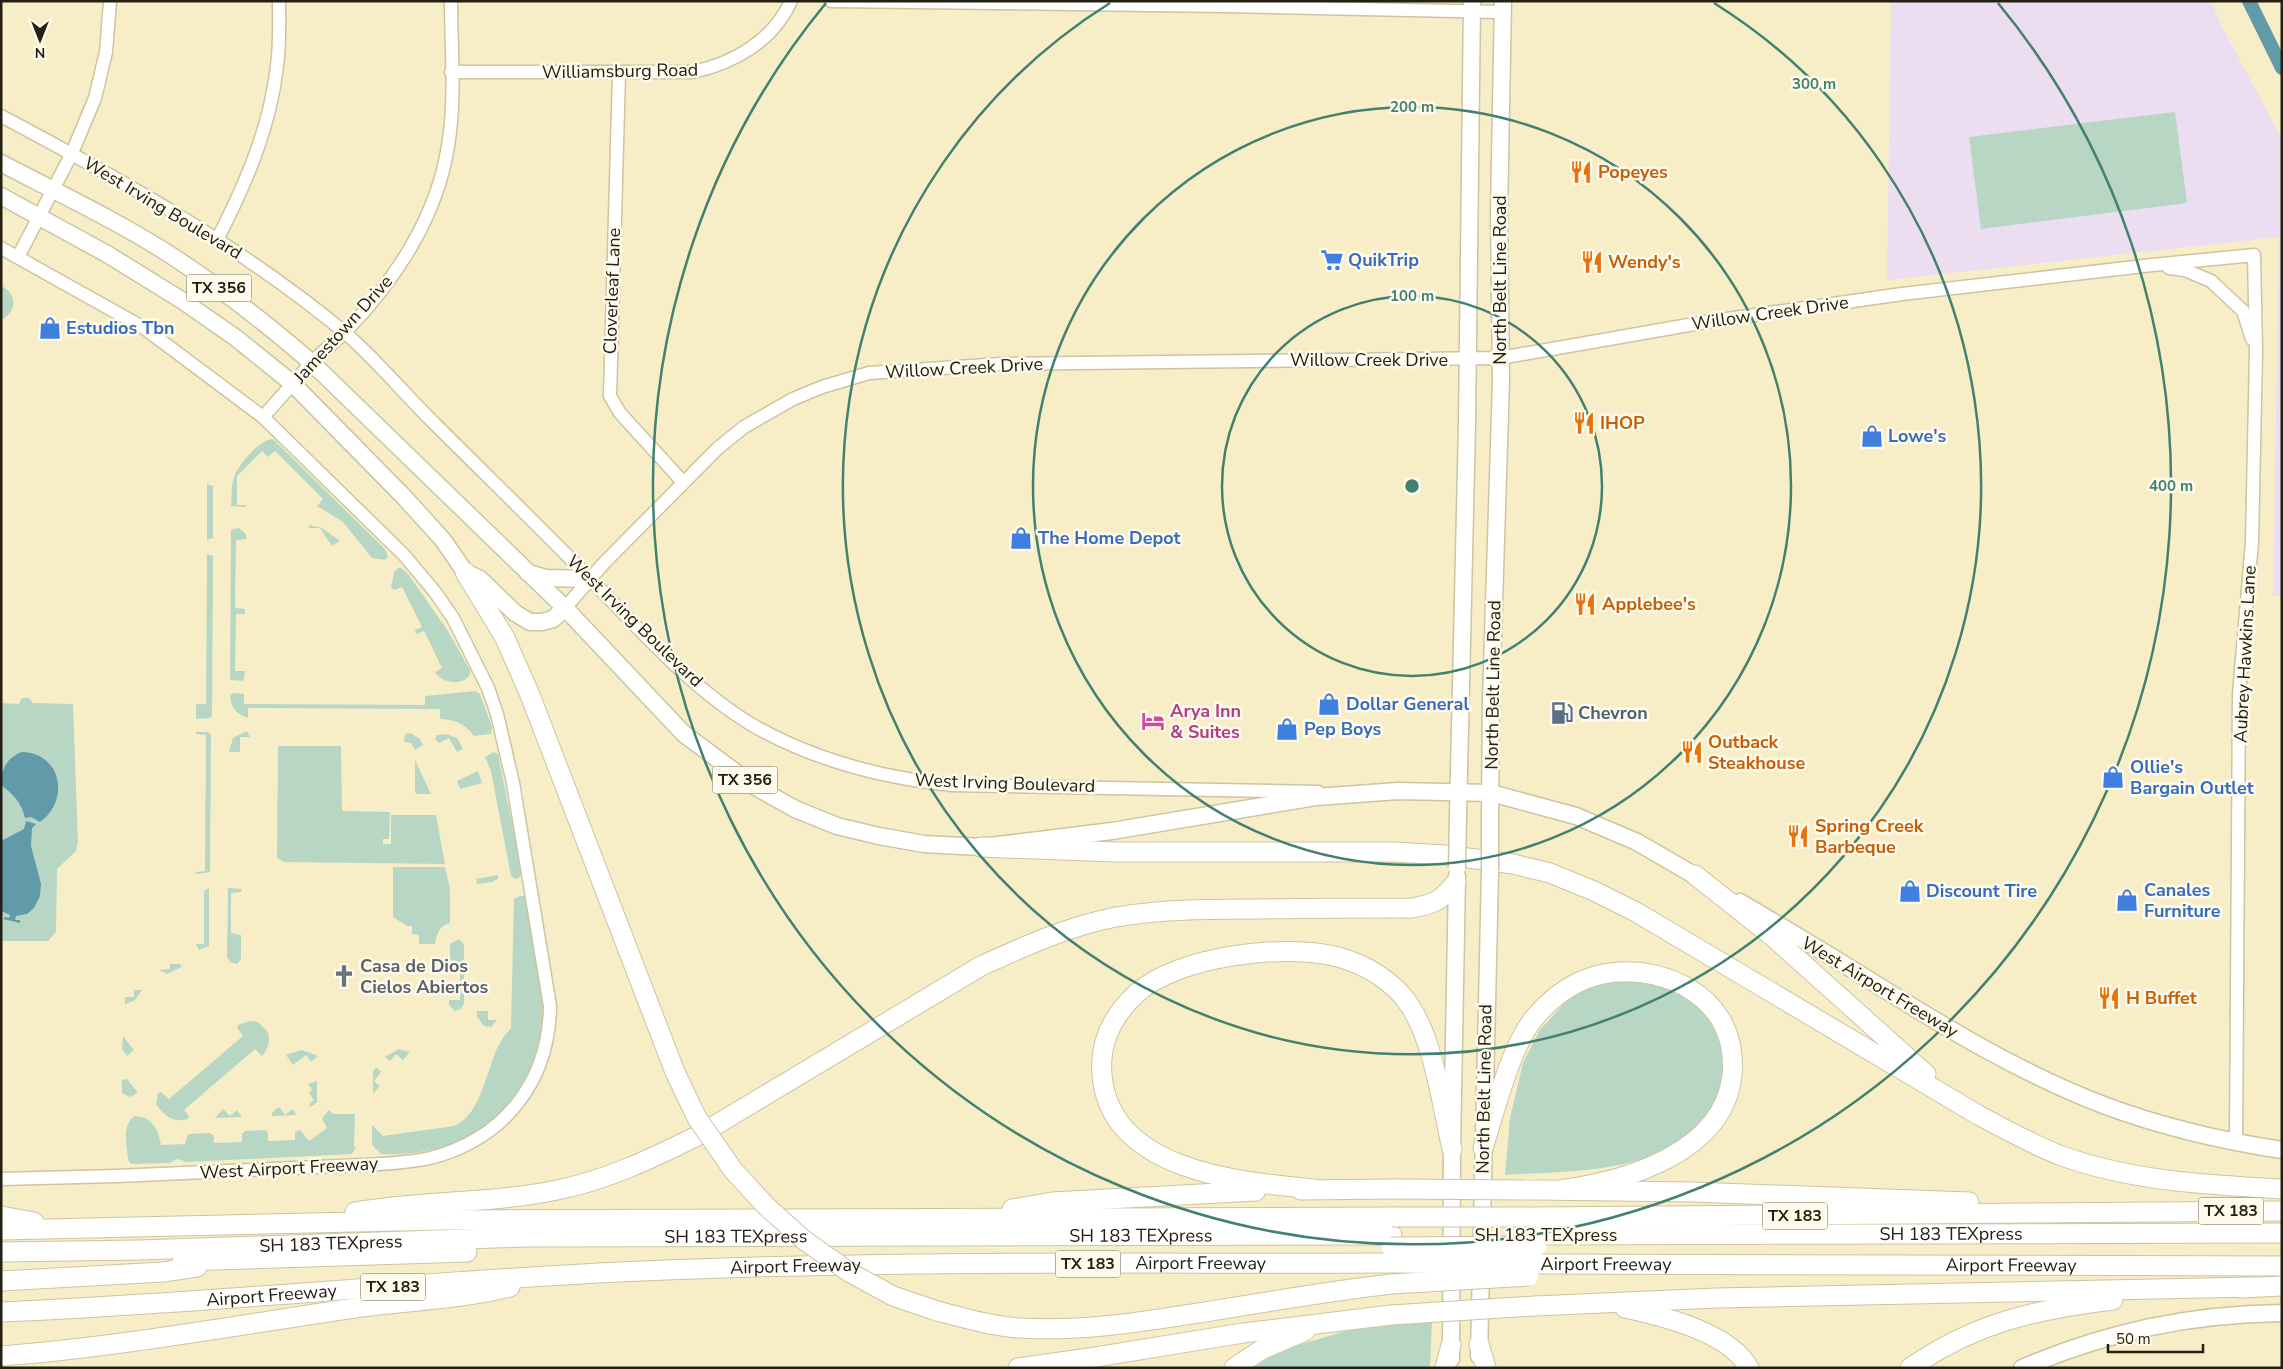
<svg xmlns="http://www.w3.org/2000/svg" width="2283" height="1369" font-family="'Nunito Sans',sans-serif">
  <rect width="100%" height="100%" fill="#f7eec8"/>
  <!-- education -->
  <polygon fill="#ecddf0" points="1891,1 2211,1 2220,23 2282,139 2282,596 2273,596 2279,237 1887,280"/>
  <!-- green -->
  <g fill="#b7d7c4">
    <polygon points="2175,112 2187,203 1981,229 1969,137"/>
    <path d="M1,286C18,293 17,313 1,320Z"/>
    <path d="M273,439L385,549L388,556L385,560L372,558L343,522L317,506L323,499L275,451L268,457L262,451L237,476V505H246V507L231,506C232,496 231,487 234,477C238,465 260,439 273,439Z"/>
    <polygon points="207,484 213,486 213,538 207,540"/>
    <polygon points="309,525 322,528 340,541 332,546 320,528 309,528"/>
    <polygon points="239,528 246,534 246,539 236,540 235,608 245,609 245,614 236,614 235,671 245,671 244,679 242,681 230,680 231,531 232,529"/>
    <polygon points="207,554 213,556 212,716 210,718 196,719 196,704 206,704"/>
    <path d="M398,568H401L408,574L448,631L471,672C466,687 442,684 435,672L442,668L424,631L416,634L415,630L422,627L402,587L395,590L391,588L394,572Z"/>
    <path d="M475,691L480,694L492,727L491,734L474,736C464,723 456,720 440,719V709L248,708V718C237,714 231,709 230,696L233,693L244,694V704L425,705V696Z"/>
    <polygon points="22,698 29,698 33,703 73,704 78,842 76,851 57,869 56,932 48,941 1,941 1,703 19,704"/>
    <polygon points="247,731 250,737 240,737 240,752 229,752 233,738"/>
    <polygon points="196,732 208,732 211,735 210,872 197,874 195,872 205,871 206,735 196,734"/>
    <polygon points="410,733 419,738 423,745 415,750 411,743 404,742 405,734"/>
    <polygon points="446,734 457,738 463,749 457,752 449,738 439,743 435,739 437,735"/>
    <polygon points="278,746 341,746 342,811 390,812 389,839 383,839 383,844 391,844 391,815 436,815 445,864 284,862 277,858"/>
    <polygon points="494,752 498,754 522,873 519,878 516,879 511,876 491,771 485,757"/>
    <polygon points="415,760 431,794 417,794 415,792"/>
    <polygon points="478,771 482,783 460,789 457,781"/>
    <path d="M393,867H445L450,889V923C439,926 437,933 435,944H419V935L412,934V926H407L393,917Z"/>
    <polygon points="498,875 498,879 492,882 477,884 476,879"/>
    <polygon points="209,888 209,946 199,950 196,944 204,944 204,891"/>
    <polygon points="228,888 242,889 241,892 231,893 231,933 241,935 241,959 237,964 230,962 227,957"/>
    <path d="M520,896H525L528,901C535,937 551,984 546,1021C544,1029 541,1038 539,1047C536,1057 534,1070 529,1079C498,1133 441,1157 381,1154L372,1145V1125L383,1136L454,1126C483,1114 486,1066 501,1041C503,1037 507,1033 511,1028L514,899Z"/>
    <polygon points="459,939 464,944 464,1004 461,1009 455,1011 449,1005 449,1000 460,1000 460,971 450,971 450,944"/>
    <polygon points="170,964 181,964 181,967 167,974 159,970 170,969"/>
    <path d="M1626,980C1650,983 1670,986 1691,999C1706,1009 1714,1025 1719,1042C1723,1054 1727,1067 1725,1080C1721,1108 1698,1129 1675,1144C1627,1174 1560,1171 1505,1175L1510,1118L1518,1084L1523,1063L1539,1031L1569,998L1599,984Z"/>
    <polygon points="134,990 142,990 134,1001 125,1004 125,997 134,997"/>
    <polygon points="477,1011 488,1011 488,1020 497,1020 491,1027 484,1026 477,1017"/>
    <path d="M250,1021L258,1022L268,1032C270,1042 269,1048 262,1056L255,1049L184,1110L189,1116L188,1119C172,1123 166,1116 156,1105L158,1093L161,1092L169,1099L243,1036L237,1028L238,1025Z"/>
    <polygon points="123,1036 134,1050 127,1056 122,1049"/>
    <polygon points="399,1049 410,1052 403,1060 396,1054 390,1061 385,1057"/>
    <polygon points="301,1050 316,1055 317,1057 311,1062 306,1055 293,1065 286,1055"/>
    <polygon points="375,1068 378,1068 381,1072 374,1081 380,1086 373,1094 373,1072"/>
    <polygon points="127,1079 138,1093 130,1097 122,1093 122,1080"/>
    <polygon points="317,1081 317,1102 311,1107 309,1104 314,1100 309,1093 312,1090 308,1084"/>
    <polygon points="277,1108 280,1108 285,1115 293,1109 296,1115 272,1116 272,1113"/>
    <polygon points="223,1109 230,1116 237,1110 242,1117 215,1118"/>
    <path d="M329,1110L333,1114H355L354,1147H356L352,1154L186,1162L177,1159L170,1163L131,1164L128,1160C127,1146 121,1124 135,1116C152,1116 159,1131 161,1145L185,1144L188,1134L210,1133L214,1136V1143L242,1142V1134L245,1131L265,1130L268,1133V1141L295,1140V1132L300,1130L309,1141L327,1128L322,1118Z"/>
    <polygon points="1432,1321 1430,1368 1253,1368 1279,1351 1349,1330"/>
  </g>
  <!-- water -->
  <g fill="#619ba9">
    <path d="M22,752C62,753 70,801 40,822L31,817L25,818C22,803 13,794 1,785C1,770 6,758 22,752Z"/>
    <polygon points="26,821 36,824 32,828 31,846 41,884 40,896 34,908 27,914 16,916 15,920 20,920 20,923 3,919 5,917 9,918 10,915 1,911 1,841 24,829"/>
  </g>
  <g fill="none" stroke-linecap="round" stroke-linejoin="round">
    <!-- canal -->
    <polyline stroke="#619ba9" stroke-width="14" points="2249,1 2282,68"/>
    <defs>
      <g id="minor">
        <polyline points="831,1 1225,6 1502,12"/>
        <path d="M451,72H693C734,63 773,41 791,1"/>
        <polyline points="619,73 610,396 620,413 682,481"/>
        <path d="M1,116C120,179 239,245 343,331C374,357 405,395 435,424C491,480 548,535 603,592C648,639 698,693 754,726C816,761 882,778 952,785L1318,792"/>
        <path d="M218,238C246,183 270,128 277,66C280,45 279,23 279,1"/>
        <path d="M1,248L144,328L263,417L404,555L435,592L453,618L488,688L497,714L513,783L550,1006C549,1082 504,1139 430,1158C408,1163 384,1164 362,1165L117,1176L1,1179"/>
        <polyline points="18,257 72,153 95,98 106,52 110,1"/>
        <polyline points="2169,268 2185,270 2211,281 2243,311 2252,339"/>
        <path d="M263,417C279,399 295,381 311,363C322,352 334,343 345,332C395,281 437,217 448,146C456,99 451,49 451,1"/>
        <polyline points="565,608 604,563 718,448 744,427 793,399 822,387 869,373 1001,364 1500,358 1706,322 1902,294 2152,265 2254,255 2256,351 2252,542 2239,694 2236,1143"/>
      </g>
      <g id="major">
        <path d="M1,163C60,194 120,222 175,258C224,290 268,325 312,363L565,608L684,734L754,786L795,809L837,826L879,836L924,844L981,847L1112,831L1316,797L1398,791L1491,793L1576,816L1637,842L1706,882"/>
        <polyline points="1,196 107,254 183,301 236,338 293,384 405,498 443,540 465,572 480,579 515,613 530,622 542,622 553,619 565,608"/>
        <polyline points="528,573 546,578 590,579"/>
        <polyline points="1458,815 1467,424 1472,1"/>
        <polyline points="1490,815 1491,699 1501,381 1499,213 1503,1"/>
        <path d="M1740,902C1782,927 1824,952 1866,978C1943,1026 2021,1074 2106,1106C2163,1127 2222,1141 2282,1150"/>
        <polyline points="1479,1356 1490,871"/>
        <polyline points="1451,1359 1452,1149 1457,876"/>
        <path d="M2022,1368C2107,1332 2189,1314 2282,1313"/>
      </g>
      <g id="highway">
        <polyline points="465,572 505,638 530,695 675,1072"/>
        <path d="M981,847L1115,852H1393L1445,855L1513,864L1550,873L1594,891L1636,912L1980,1116C2006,1130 2032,1144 2059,1155C2130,1181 2207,1185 2282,1189"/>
        <polyline points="1695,875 1772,936 1926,1074"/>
        <path d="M1483,1148C1495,1112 1511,1043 1536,1016C1547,1003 1561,991 1577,983C1623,960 1690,973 1719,1017C1730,1033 1734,1056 1732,1075C1724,1153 1626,1181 1560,1190"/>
        <path d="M1314,1189C1239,1182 1110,1171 1102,1075C1099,1042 1113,1015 1137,993C1178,956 1285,943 1338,957C1365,964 1395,982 1410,1006C1434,1042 1442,1106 1452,1149"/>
        <polyline points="1301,1190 1394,1189"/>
        <polyline points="1536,1190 1693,1192 1969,1202"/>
        <polyline points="1012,1209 1052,1202 1256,1191"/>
        <path d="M355,1212C422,1200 490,1204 557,1190C607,1180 653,1158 699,1135L981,966C1025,946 1069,926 1116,917C1163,909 1213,909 1260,909C1311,908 1361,908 1412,908C1435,904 1442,900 1456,882"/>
        <polyline points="1,1216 34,1222"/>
        <polyline points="1536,1217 2282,1211"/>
        <polyline points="1,1230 445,1220 1392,1217"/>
        <path id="s1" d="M1536,1235L2282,1233"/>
        <path id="s2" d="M1,1252L139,1250L528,1237L1392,1235"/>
        <polyline points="182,1261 467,1252"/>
        <path id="s3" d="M1536,1264L2282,1266"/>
        <polyline points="1,1281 163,1272 197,1267"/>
        <polyline points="2240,1288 2282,1286"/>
        <polyline points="1535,1306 1717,1298 2253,1287"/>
        <path d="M1625,1308C1662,1316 1729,1332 1749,1368"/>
        <path d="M937,1311C964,1318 991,1326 1019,1328C1084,1332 1147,1321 1211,1311C1271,1301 1331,1291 1391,1284"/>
        <path id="s4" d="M1,1312C216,1303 429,1280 643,1271C892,1260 1142,1264 1391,1263"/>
        <polyline points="1479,1344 1486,1368"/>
        <path d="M1,1356C117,1347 233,1326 348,1309C402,1301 457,1300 510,1287"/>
        <polyline points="1018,1368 1096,1357 1243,1333 1391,1315"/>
        <polyline points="1234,1368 1261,1350 1305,1331"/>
        <polyline points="1445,1368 1451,1345"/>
        <path d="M1910,1368C1974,1323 2037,1309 2113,1300"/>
      </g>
    </defs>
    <!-- minor casing -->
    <use href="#minor" stroke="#cdc4a0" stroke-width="15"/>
    <!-- major casing -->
    <use href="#major" stroke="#cdc4a0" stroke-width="19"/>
    <!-- highway casing -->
    <use href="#highway" stroke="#cdc4a0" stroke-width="21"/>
    <!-- minor -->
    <use href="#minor" stroke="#fff" stroke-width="12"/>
    <!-- major -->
    <use href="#major" stroke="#fff" stroke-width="16"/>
    <!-- highway -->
    <use href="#highway" stroke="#fff" stroke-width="19"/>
    <defs>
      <g id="major-bridge">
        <polyline points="1457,868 1458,815"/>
        <polyline points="1490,871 1490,815"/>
      </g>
      <g id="highway-bridge">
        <polyline points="675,1072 697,1118 733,1170 766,1206 804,1240 849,1272 893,1296 937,1311"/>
        <polyline points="1394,1189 1536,1190"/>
        <polyline points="1392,1217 1536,1217"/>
        <polyline points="1391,1247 1537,1246"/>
        <polyline points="1391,1263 1536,1264"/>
        <polyline points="1391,1284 1529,1276"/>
        <polyline points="1391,1315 1535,1306"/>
      </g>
    </defs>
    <!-- major-bridge casing -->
    <use href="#major-bridge" stroke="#cdc4a0" stroke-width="19" stroke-linecap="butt"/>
    <!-- highway-bridge casing -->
    <use href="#highway-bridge" stroke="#cdc4a0" stroke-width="21" stroke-linecap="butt"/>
    <!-- major-bridge -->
    <use href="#major-bridge" stroke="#fff" stroke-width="16"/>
    <!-- highway-bridge -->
    <use href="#highway-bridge" stroke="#fff" stroke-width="19"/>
  </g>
  <!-- distance rings -->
  <g fill="none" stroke="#42816f" stroke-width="2.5">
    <circle cx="1412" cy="486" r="190"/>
    <circle cx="1412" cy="486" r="379"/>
    <path d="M1714 3A569 569 0 1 1 1110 3"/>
    <path d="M1998 3A759 759 0 1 1 826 3"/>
  </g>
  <!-- icons -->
  <defs>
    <symbol id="restaurant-bare" viewBox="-9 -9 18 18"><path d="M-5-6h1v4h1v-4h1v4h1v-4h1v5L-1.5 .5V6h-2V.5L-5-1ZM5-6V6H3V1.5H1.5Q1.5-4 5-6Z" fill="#e8710a" stroke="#fefbec" stroke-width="2.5" paint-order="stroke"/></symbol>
    <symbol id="supermarket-bare" viewBox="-9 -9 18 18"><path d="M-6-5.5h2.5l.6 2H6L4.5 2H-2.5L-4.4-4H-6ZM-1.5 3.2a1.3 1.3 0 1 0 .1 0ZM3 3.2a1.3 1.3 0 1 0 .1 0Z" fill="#3f7fe0" stroke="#fefbec" stroke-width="2.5" paint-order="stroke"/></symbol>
    <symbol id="shop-bare" viewBox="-9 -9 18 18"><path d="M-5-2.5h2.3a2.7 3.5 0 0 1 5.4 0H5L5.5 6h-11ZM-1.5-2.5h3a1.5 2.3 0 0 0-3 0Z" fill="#3f7fe0" stroke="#fefbec" stroke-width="2.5" paint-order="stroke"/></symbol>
    <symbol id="fuel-bare" viewBox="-9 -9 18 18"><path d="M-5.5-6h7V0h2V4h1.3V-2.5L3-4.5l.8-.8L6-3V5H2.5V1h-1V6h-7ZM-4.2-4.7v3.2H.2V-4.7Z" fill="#5c6f8a" stroke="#fefbec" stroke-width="2.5" paint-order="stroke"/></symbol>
    <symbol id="hotel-bare" viewBox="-9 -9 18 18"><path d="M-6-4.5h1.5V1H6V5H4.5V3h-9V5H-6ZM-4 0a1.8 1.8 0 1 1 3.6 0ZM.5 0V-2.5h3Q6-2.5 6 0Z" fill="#d1479c" stroke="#fefbec" stroke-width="2.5" paint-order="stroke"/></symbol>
    <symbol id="church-bare" viewBox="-9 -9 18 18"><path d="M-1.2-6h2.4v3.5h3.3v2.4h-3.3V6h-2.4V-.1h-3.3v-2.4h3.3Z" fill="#6b7280" stroke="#fefbec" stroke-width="2.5" paint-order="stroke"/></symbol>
  </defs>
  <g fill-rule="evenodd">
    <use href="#restaurant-bare" x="1565" y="156" width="32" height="32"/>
    <use href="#supermarket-bare" x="1316" y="244" width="32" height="32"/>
    <use href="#restaurant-bare" x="1576" y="246" width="32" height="32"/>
    <use href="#shop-bare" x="34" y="312" width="32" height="32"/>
    <use href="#restaurant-bare" x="1568" y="407" width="32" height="32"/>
    <use href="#shop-bare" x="1856" y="420" width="32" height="32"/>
    <use href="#shop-bare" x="1005" y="522" width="32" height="32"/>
    <use href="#restaurant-bare" x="1569" y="588" width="32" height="32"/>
    <use href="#shop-bare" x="1313" y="688" width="32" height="32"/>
    <use href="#fuel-bare" x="1546" y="697" width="32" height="32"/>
    <use href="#hotel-bare" x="1137" y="705" width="32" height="32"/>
    <use href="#shop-bare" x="1271" y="713" width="32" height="32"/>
    <use href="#restaurant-bare" x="1676" y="736" width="32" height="32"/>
    <use href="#shop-bare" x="2097" y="761" width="32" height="32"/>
    <use href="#restaurant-bare" x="1782" y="820" width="32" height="32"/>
    <use href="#shop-bare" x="1894" y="875" width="32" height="32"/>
    <use href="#shop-bare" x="2111" y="884" width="32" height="32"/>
    <use href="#church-bare" x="328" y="960" width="32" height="32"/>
    <use href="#restaurant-bare" x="2093" y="982" width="32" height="32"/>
  </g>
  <g text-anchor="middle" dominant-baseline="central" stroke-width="5" stroke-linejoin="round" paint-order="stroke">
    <!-- shield labels -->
    <g fill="#fefbec" stroke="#656253" stroke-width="1">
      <rect x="186.5" y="274.5" width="65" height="27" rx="4"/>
      <rect x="712.5" y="766.5" width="65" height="27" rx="4"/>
      <rect x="2198.5" y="1197.5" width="65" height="27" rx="4"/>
      <rect x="1762.5" y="1202.5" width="65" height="27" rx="4"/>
      <rect x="1055.5" y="1250.5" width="65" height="27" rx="4"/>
      <rect x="360.5" y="1273.5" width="65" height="27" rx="4"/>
    </g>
    <g font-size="16" font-weight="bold" fill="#232012">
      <text x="219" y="288">TX 356</text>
      <text x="745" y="780">TX 356</text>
      <text x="2231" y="1211">TX 183</text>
      <text x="1795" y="1216">TX 183</text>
      <text x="1088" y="1264">TX 183</text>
      <text x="393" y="1287">TX 183</text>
    </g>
    <!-- street labels -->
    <g font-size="18" fill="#232012" stroke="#fefbec">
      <text transform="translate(620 71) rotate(-1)">Williamsburg Road</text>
      <text transform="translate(163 208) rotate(31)">West Irving Boulevard</text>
      <text transform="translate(1500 280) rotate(-90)">North Belt Line Road</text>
      <text transform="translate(612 291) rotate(-88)">Cloverleaf Lane</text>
      <text transform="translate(1770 313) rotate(-8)">Willow Creek Drive</text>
      <text transform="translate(343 329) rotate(-48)">Jamestown Drive</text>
      <text x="1369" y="360">Willow Creek Drive</text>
      <text transform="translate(964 368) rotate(-3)">Willow Creek Drive</text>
      <text transform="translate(635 621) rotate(44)">West Irving Boulevard</text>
      <text transform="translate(2245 654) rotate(-87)">Aubrey Hawkins Lane</text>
      <text transform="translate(1493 685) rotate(-89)">North Belt Line Road</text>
      <text transform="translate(1005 783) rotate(2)">West Irving Boulevard</text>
      <text transform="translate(1880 987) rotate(31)">West Airport Freeway</text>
      <text transform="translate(1484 1089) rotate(-89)">North Belt Line Road</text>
      <text transform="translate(289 1168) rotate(-3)">West Airport Freeway</text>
      <text stroke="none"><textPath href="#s1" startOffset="415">SH 183 TEXpress</textPath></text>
      <text stroke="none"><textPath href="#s2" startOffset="1140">SH 183 TEXpress</textPath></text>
      <text x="1546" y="1235">SH 183 TEXpress</text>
      <text stroke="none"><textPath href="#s2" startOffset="735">SH 183 TEXpress</textPath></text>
      <text stroke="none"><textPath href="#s2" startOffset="330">SH 183 TEXpress</textPath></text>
      <text stroke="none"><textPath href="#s3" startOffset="70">Airport Freeway</textPath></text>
      <text stroke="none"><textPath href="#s4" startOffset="1201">Airport Freeway</textPath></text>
      <text stroke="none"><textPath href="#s3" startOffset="475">Airport Freeway</textPath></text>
      <text stroke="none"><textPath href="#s4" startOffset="796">Airport Freeway</textPath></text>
      <text stroke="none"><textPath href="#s4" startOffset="271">Airport Freeway</textPath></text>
    </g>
    <!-- food labels -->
    <g font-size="18" font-weight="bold" fill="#c56008" stroke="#fefbec" text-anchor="start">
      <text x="1598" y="172">Popeyes</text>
      <text x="1608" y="262">Wendy's</text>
      <text x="1600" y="423">IHOP</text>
      <text x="1602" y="604">Applebee's</text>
      <text x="1708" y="742">Outback<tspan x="1708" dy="21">Steakhouse</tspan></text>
      <text x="1815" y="826">Spring Creek<tspan x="1815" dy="21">Barbeque</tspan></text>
      <text x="2126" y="998">H Buffet</text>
    </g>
    <!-- shop labels -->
    <g font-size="18" font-weight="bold" fill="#366cbe" stroke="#fefbec" text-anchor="start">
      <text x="1348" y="260">QuikTrip</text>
      <text x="66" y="328">Estudios Tbn</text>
      <text x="1888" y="436">Lowe's</text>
      <text x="1038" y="538">The Home Depot</text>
      <text x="1346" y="704">Dollar General</text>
      <text x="1304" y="729">Pep Boys</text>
      <text x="2130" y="767">Ollie's<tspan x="2130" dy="21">Bargain Outlet</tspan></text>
      <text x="2144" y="890">Canales<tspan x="2144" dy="21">Furniture</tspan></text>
      <text x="1926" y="891">Discount Tire</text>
    </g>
    <!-- hotel labels -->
    <g font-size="18" font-weight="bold" fill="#b23c85" stroke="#fefbec" text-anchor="start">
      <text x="1170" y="711">Arya Inn<tspan x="1170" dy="21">&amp; Suites</tspan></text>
    </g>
    <!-- service labels -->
    <g font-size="18" font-weight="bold" fill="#4e5e75" stroke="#fefbec" text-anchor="start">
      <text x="1578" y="713">Chevron</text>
    </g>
    <!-- worship labels -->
    <g font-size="18" font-weight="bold" fill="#5b616d" stroke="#fefbec" text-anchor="start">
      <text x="360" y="966">Casa de Dios<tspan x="360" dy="21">Cielos Abiertos</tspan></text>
    </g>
  </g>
  <circle cx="1412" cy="486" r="8" fill="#42816f" stroke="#fefbec" stroke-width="2.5"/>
  <g font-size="15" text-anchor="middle" font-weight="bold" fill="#42816f" stroke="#fefbec" stroke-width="5" stroke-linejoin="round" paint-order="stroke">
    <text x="1814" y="89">300 m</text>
    <text x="1412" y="112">200 m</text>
    <text x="1412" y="301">100 m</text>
    <text x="2171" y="491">400 m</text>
  </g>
  <!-- border -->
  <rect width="2283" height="1369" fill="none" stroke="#232012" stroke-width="5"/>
  <!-- north arrow -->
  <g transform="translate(40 40) rotate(180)" stroke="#fefbec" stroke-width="4" paint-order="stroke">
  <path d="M0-4L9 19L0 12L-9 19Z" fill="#232012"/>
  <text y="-8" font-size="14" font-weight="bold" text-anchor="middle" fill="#232012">N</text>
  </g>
  <!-- scale -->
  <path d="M2108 1344v8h95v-8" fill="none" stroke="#232012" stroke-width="2.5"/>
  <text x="2116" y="1344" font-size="15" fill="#232012" stroke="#fefbec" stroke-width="4" paint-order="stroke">50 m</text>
</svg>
